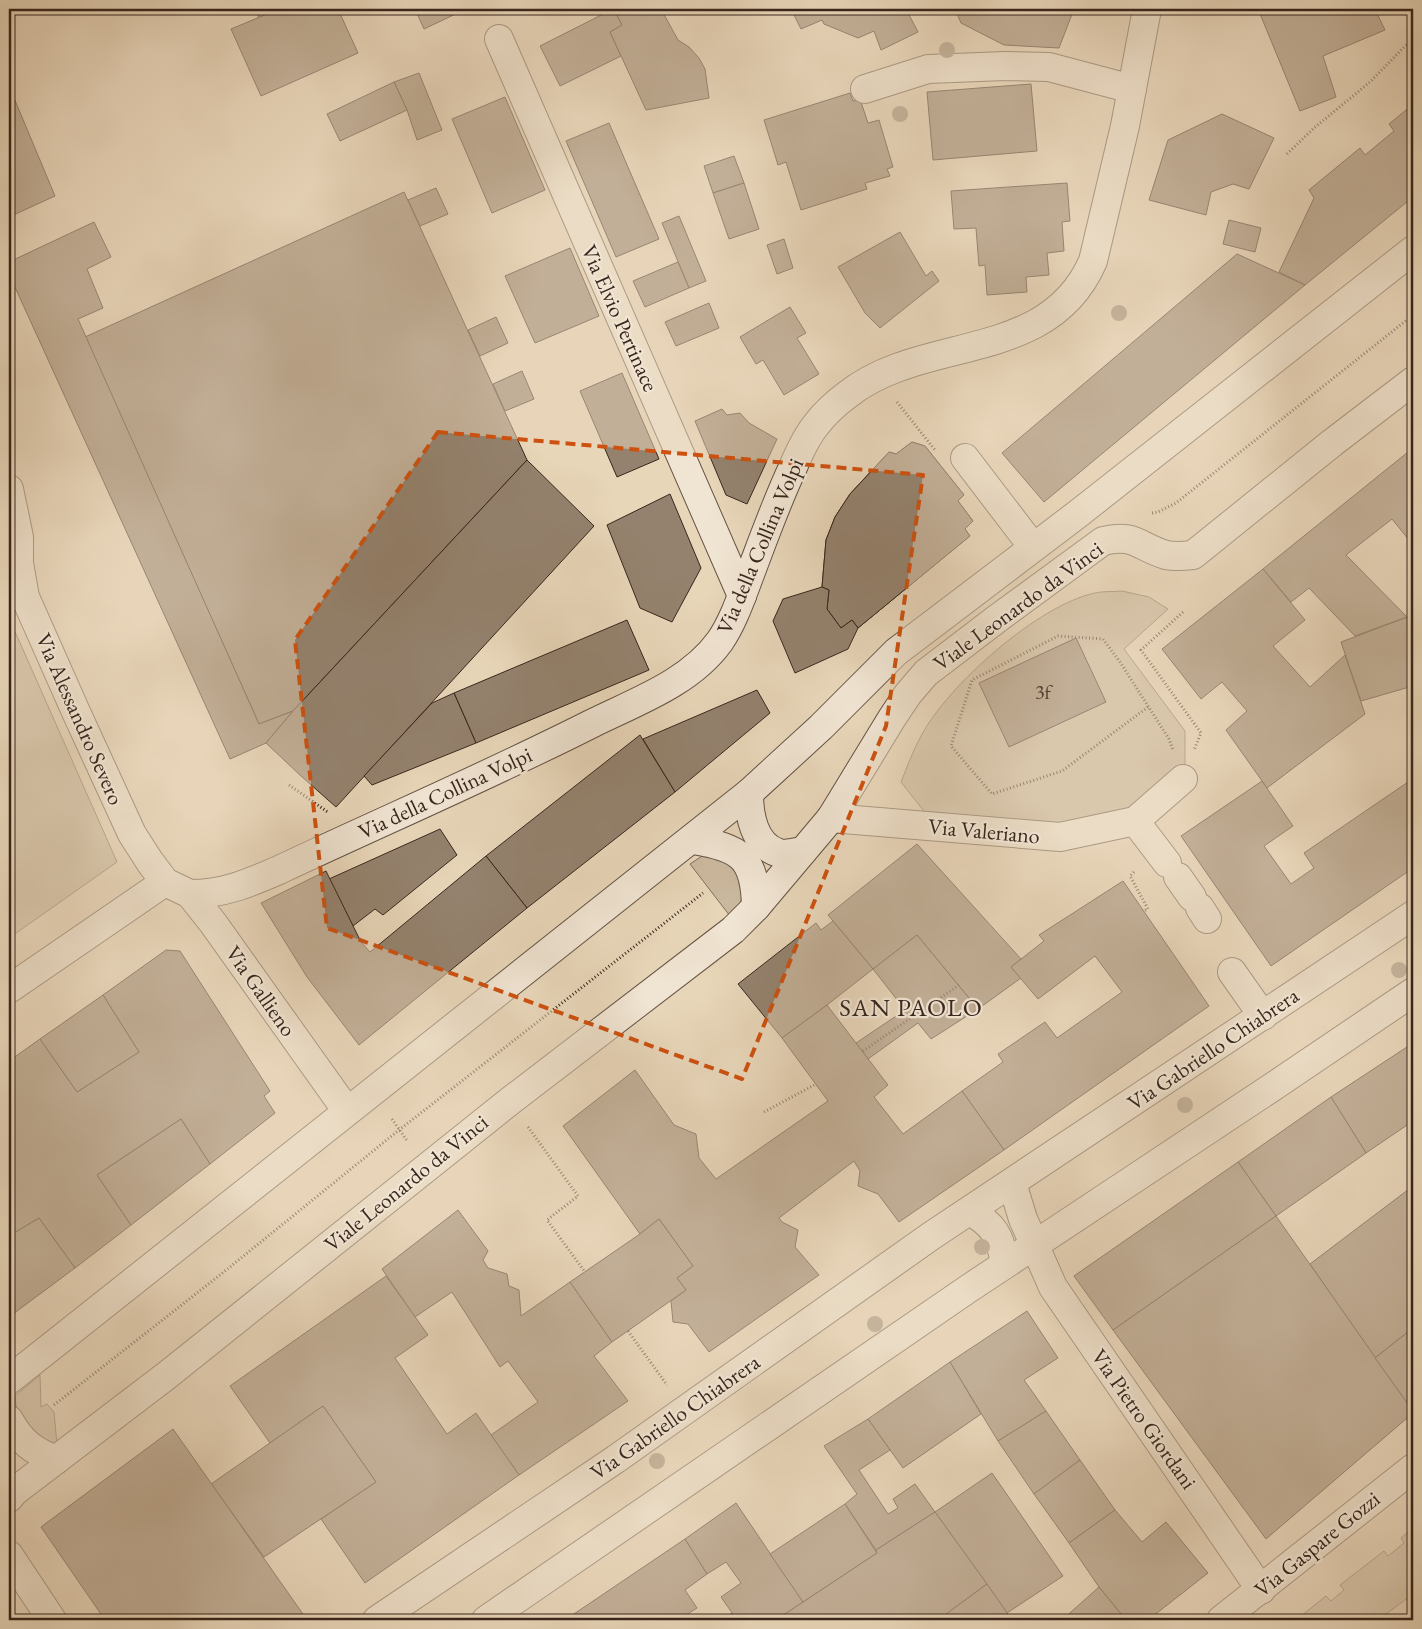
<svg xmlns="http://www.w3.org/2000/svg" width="1422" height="1629" font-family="'EB Garamond',serif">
  <rect width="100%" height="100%" fill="#e8d6b9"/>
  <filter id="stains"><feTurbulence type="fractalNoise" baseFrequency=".004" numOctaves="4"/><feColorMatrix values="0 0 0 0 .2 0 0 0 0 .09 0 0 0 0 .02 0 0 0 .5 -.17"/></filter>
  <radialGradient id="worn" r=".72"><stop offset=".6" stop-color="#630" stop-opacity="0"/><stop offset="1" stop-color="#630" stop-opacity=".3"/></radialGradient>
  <!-- green -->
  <g fill="#cab89e" stroke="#816f5e">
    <path d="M1122,591L1149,597L1168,609L1124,649L1185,731V764L1135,814L1050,824L927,815L901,782C907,767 913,751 921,736C948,685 1038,605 1095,593C1103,591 1113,592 1122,591Z"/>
    <polygon points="9,618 117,862 9,938"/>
    <path d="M714,855L738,868C741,887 748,903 730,916L690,864L702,856Z"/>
    <polygon points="40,1375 41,1407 47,1404 54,1412 57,1445 44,1443 19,1416 16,1405 15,1396"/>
    <polygon points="1413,1528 1413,1594 1378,1620 1296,1620 1326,1596 1331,1601 1344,1590 1340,1585 1384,1551 1388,1556 1404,1543 1401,1538"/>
  </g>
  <!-- building -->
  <g fill="#94826e" stroke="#38261d" fill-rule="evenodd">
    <polygon points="254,9 279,9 259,18"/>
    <polygon points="279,9 338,9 358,53 261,96 231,29"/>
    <polygon points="415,9 463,9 462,11 424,29"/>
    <polygon points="613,9 614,9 622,25 610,32 621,56 560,86 540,46"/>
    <polygon points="614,9 661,9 678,40 689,47 699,58 705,69 709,98 646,110 610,32 622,25"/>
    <polygon points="791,9 906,9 918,32 881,50 874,31 858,38 824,24 822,20 801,29"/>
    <polygon points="955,9 1074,9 1059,48 1004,45 961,23"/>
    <polygon points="1258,9 1375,9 1385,30 1323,56 1336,97 1300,111"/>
    <polygon points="419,73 442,130 417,140 407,110 394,82"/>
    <polygon points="394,82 407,110 340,141 327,114"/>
    <polygon points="1031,84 1037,151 933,160 927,92"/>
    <polygon points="9,86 55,196 9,217"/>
    <polygon points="850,93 853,101 860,99 868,123 879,120 893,167 887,169 890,176 865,183 867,189 801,210 786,162 778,165 764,120"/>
    <polygon points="505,97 545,190 492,213 452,119"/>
    <polygon points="1411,106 1413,109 1413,197 1305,285 1279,272 1314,198 1309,190 1360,148 1365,155 1394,131 1389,124"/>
    <polygon points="1222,114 1274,138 1249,189 1233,184 1211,192 1206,215 1149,200 1168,140"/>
    <polygon points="609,123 659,239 616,257 566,141"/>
    <polygon points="734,156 744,183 713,193 704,166"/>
    <polygon points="744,183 759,229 729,239 713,193"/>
    <polygon points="1067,183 1070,221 1062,222 1064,251 1047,253 1049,275 1026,277 1027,292 987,295 985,265 979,266 976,228 954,229 951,191"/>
    <polygon points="436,188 448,214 420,226 408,200"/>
    <polygon points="404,192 527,460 293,711 259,724 85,337"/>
    <polygon points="679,216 706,281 689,288 662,223"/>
    <polygon points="1229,220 1261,228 1255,252 1223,244"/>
    <polygon points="94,222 111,257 87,269 103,308 78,319 259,724 293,711 266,743 230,759 9,274 9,262"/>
    <polygon points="900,232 926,276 932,271 939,281 880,328 865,313 838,267"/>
    <polygon points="784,239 793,268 777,274 767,245"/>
    <polygon points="570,248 599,316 535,343 505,276"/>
    <polygon points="1237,254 1305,285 1044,502 1002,453"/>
    <polygon points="678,262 689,288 645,307 633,281"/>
    <polygon points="709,303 719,328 676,346 665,322"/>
    <polygon points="790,307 806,333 797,338 819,374 784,395 763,360 756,364 740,337"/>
    <polygon points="496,317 508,343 480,356 468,330"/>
    <polygon points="522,371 534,399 505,411 493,384"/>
    <polygon points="622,373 659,459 617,477 580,391"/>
    <polygon points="722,409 727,415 740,413 749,423 777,439 747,504 726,495 695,421"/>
    <path d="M912,442L925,446L964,495L958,501L973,521L965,529L970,536L858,628L852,620L841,628L827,609L829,590L822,587L826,540L835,517L850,494L889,452L896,454ZM894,512L908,526L894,539L881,524Z"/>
    <polygon points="912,442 925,446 964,495 958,501 973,521 965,529 970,536 858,628 852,620 841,628 827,609 829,590 822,587 826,540 835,517 850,494 889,452 896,454"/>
    <polygon points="1413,448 1413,545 1392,519 1346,555 1407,617 1355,636 1309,588 1291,602 1263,569"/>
    <polygon points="527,460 594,526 336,807 301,776 266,743 293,711"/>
    <polygon points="670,494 701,568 672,622 640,608 607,525"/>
    <polygon points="1263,569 1305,620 1273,646 1310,687 1345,655 1365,714 1267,788 1226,730 1247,711 1222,682 1201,699 1162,649"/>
    <polygon points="822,587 829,590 827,609 841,628 852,620 858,628 848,649 795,673 773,621 783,599"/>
    <polygon points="1413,615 1413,686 1361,701 1341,642"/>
    <polygon points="627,620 649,670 476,743 454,693"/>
    <polygon points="1076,638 1106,702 1009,747 979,683"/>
    <polygon points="757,690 770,713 675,792 643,739"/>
    <polygon points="454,693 476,743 372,785 364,776 432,703"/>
    <polygon points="640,735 675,792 527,908 486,856"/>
    <polygon points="1262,781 1293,826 1264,846 1291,884 1314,868 1304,853 1408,782 1413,790 1413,868 1271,966 1181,836"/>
    <polygon points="440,829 457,855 383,915 375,909 353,926 329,879"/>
    <polygon points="917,844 1021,959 1011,967 1021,978 978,1009 917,935 873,969 828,915"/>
    <polygon points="486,856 527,908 359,1045 307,977 261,903 326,871 361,942 370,952"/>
    <polygon points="1123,881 1209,1006 1004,1150 962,1091 1003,1062 998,1054 1045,1022 1057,1038 1122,992 1095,956 1038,999 1011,967 1044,941 1039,935"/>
    <polygon points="833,921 873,969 827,1005 782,1038 738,984 816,923 821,930"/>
    <polygon points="917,935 978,1009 931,1039 918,1023 868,1059 856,1043 905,1010 873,969"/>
    <polygon points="166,950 180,951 270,1091 264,1096 275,1113 210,1164 181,1119 97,1175 131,1225 75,1268 39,1218 9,1236 9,1061 40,1039 77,1092 139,1052 103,995"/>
    <polygon points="103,995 139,1052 77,1092 40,1039"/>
    <polygon points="827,1005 888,1085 874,1097 903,1134 962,1091 1004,1150 899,1222 878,1194 858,1186 860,1171 854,1161 779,1218 782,1222 798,1230 795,1247 819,1275 709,1352 688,1324 673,1322 671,1301 686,1290 677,1278 693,1266 659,1219 640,1234 563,1126 635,1070 674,1125 696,1134 699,1158 716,1179 828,1101 782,1038"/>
    <polygon points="1413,1043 1413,1121 1366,1153 1331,1097"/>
    <polygon points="1331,1097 1366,1153 1276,1216 1238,1162"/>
    <polygon points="181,1119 210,1164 131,1225 97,1175"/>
    <polygon points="1238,1162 1276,1216 1113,1330 1074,1276"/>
    <polygon points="1413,1186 1413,1328 1375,1358 1310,1264"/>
    <polygon points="458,1210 488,1251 483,1260 488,1268 507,1274 509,1286 519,1290 521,1316 570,1282 612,1342 594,1356 628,1401 519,1475 491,1435 538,1402 508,1361 500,1367 452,1292 415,1317 382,1269"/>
    <polygon points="1276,1216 1413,1411 1413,1413 1266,1539 1113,1330"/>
    <polygon points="39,1218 75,1268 9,1317 9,1236"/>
    <polygon points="659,1219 693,1266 677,1278 686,1290 612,1342 570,1282 640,1234"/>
    <polygon points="386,1276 428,1335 395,1358 447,1434 476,1413 519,1475 365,1583 321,1519 376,1482 323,1406 270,1443 230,1386"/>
    <polygon points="1027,1311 1058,1358 1024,1380 1046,1411 998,1441 950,1362"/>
    <polygon points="1413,1328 1413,1411 1375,1358"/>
    <polygon points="950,1362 981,1414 903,1468 868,1419"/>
    <polygon points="323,1406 376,1482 264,1557 211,1484"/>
    <polygon points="1046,1411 1080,1460 1034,1494 998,1441"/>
    <polygon points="868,1419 890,1450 859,1470 888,1514 898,1508 893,1499 915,1484 935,1512 876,1550 845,1504 857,1494 824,1446"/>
    <polygon points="173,1429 305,1617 301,1620 105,1620 41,1527"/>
    <polygon points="1080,1460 1115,1510 1069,1543 1034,1494"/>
    <polygon points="992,1473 1063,1576 1007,1613 935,1512"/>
    <polygon points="736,1503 803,1602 776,1620 737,1620 721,1597 741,1583 726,1562 707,1574 685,1539"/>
    <polygon points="845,1504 877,1553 803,1602 770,1554"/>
    <polygon points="1115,1510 1142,1542 1166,1522 1208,1573 1148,1620 1126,1620 1099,1587 1069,1543"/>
    <polygon points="935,1512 987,1584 938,1620 776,1620 877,1553 876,1550"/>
    <polygon points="685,1539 707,1574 685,1590 697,1608 678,1620 565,1620"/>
    <polygon points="987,1584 1012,1620 938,1620"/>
    <polygon points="1099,1587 1126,1620 1062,1620"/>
    <polygon points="732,1613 737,1620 722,1620"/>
  </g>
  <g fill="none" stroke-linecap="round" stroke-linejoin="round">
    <defs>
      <g id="minor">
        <polyline points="499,39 742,596"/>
        <polyline points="865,89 928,69 1005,66 1049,67 1132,89"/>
        <polyline points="965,458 1033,547"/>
        <polyline points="9,489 19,537 19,563 25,597 76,712 132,834 150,862 165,882 190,894 213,923 347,1111"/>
        <path d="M749,793C749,815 754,846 779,853C787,855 796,852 803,851"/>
        <polyline points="831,818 1060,837 1135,821 1183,779"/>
        <polyline points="1135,821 1167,863"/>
        <path d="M693,840C740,848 755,856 756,907"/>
        <polyline points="1178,877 1192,897"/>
        <path d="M190,894C224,894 249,883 279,870C383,821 488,776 591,724C635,702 690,683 720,641C733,622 741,598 749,577C763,540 776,503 793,467C799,453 806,437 816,425C825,413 835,404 847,395C923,334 1048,365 1093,261L1125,126L1147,9"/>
        <polyline points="1200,908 1207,919"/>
        <polyline points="1232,972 1263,1016"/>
        <polyline points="9,989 165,882"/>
        <polyline points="1012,1183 1023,1219 1053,1287 1261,1590"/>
        <path d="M970,1211C994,1225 1000,1236 1005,1263"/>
        <polyline points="9,1380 749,793 821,727 896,652 1079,513 1413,250"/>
        <path d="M9,1420C21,1442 33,1451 56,1460"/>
        <path d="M9,1498L15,1491L166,1376L510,1101L733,930L756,907L831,818L892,718L908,694L926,673L998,618L1103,541C1134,533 1139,547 1166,555C1175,557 1184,556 1193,555L1332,443L1413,381"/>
        <polyline points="9,1555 52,1620"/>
        <polyline points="377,1620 616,1459 931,1236 1413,915"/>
        <polyline points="486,1620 968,1289 1274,1086 1413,992"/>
        <polyline points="1221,1620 1413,1468"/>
      </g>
    </defs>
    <!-- minor casing -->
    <use href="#minor" stroke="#645244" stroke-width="30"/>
    <!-- path -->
    <g stroke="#38261d" stroke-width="3" stroke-dasharray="1 2.5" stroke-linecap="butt">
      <polyline points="1287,154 1314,128 1370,82 1413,38"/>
      <polyline points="897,402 935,450"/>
      <polyline points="1152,513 1158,512 1176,503 1413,315"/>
      <polyline points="1183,612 1141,650 1201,733 1194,750"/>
      <polyline points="1148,707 1062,771 992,794 951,746 972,680 1058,636 1103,639 1120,662 1169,739 1173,750"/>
      <polyline points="289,785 329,813"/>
      <polyline points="1134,872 1130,876 1148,909 1144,911"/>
      <polyline points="863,1051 959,985"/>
      <polyline points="764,1112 816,1084"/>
      <polyline points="392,1119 408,1142"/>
      <polyline points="528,1127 578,1196 547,1220 585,1272"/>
      <polyline points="628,1331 667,1385"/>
      <polyline points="54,1405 225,1271 399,1130 703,893"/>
    </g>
    <!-- minor -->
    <use href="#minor" stroke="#f0e4d2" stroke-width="28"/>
  </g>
  <!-- trees -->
  <g fill="#9b8975">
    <circle cx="947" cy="50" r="8"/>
    <circle cx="900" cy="114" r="8"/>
    <circle cx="1119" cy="313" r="8"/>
    <circle cx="1399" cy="970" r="8"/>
    <circle cx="1185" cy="1105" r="8"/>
    <circle cx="982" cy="1247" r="8"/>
    <circle cx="875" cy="1324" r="8"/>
    <circle cx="657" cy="1461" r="8"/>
  </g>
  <!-- marked area -->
  <path d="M0 0H1422V1629H0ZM438,432L923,475L886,726L742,1079L327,928L295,640Z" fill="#e8d6b9" fill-opacity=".55" fill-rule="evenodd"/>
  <path fill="none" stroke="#ce510f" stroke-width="4" stroke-dasharray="10 6" stroke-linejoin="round" d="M438,432L923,475L886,726L742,1079L327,928L295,640Z"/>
  <g text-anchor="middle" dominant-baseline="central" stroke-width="4.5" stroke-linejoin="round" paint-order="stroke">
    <!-- number labels -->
    <g font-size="20" fill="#4f3d31">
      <text x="1043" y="692">3f</text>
    </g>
    <!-- street labels -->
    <g font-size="22" fill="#38261d" stroke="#f0e4d2">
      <text transform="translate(620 318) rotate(66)">Via Elvio Pertinace</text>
      <text transform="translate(760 546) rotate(-67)">Via della Collina Volpi</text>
      <text transform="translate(1018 606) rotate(-36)">Viale Leonardo da Vinci</text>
      <text transform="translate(80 719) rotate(66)">Via Alessandro Severo</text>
      <text transform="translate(445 793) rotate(-25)">Via della Collina Volpi</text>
      <text transform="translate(984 831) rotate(5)">Via Valeriano</text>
      <text transform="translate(261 991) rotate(55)">Via Gallieno</text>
      <text transform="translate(1213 1049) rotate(-34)">Via Gabriello Chiabrera</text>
      <text transform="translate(406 1183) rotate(-39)">Viale Leonardo da Vinci</text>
      <text transform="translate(675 1417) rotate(-35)">Via Gabriello Chiabrera</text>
      <text transform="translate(1144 1419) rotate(55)">Via Pietro Giordani</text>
      <text transform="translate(1317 1544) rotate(-39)">Via Gaspare Gozzi</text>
    </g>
    <!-- quarter labels -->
    <g font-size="25" letter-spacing="1" fill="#38261d" stroke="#f0e4d2">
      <text x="911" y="1007">SAN PAOLO</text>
    </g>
  </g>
  <!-- margin -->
  <rect width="1422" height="1629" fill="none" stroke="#e8d6b9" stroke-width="30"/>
  <rect x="10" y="10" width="1402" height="1609" fill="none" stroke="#38261d" stroke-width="2.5"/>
  <rect x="15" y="15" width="1392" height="1599" fill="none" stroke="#38261d"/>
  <rect width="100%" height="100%" filter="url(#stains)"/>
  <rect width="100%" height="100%" fill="url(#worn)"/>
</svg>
